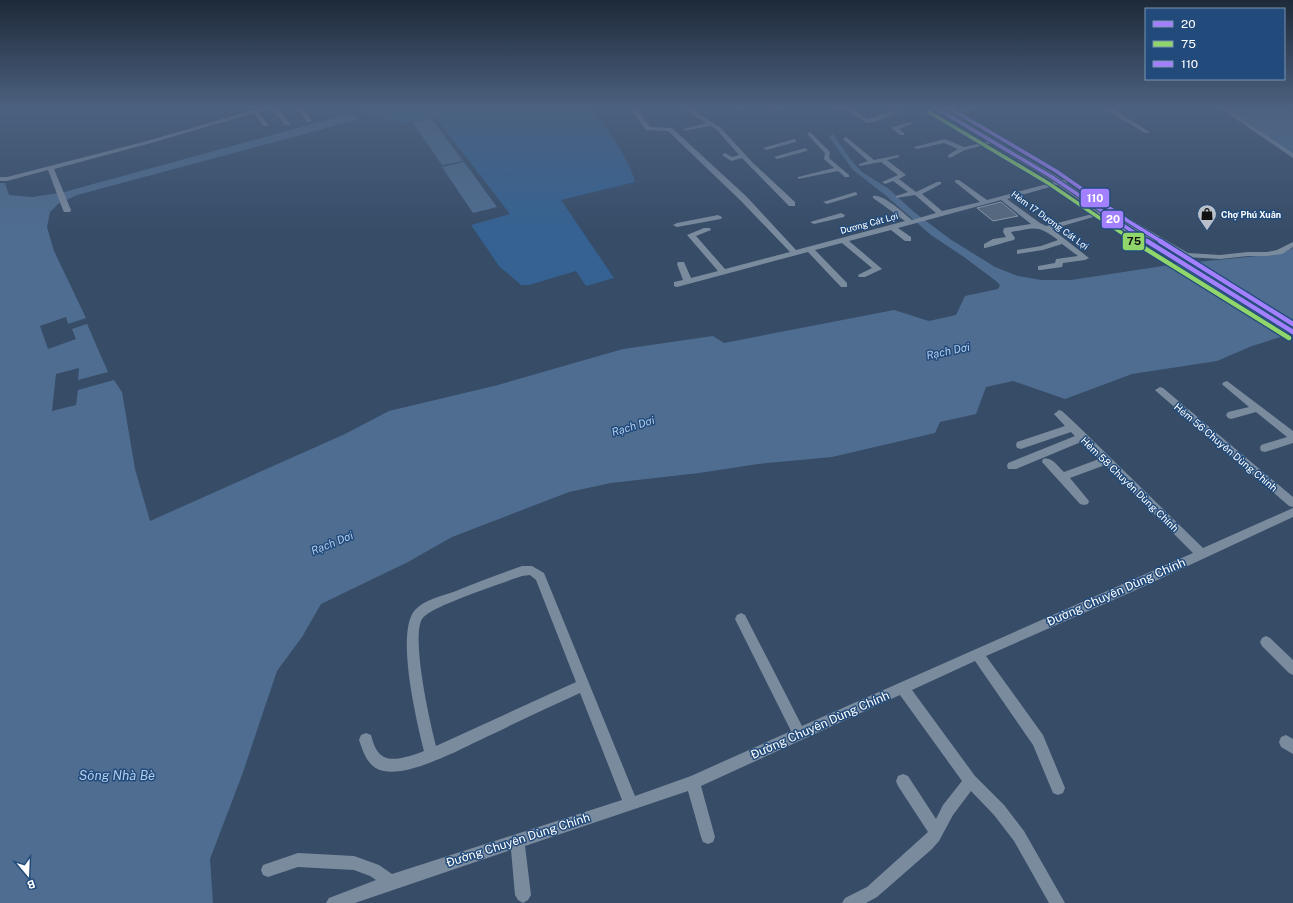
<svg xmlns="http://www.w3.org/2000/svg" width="1293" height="903" font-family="'Public Sans',sans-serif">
  <rect width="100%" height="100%" fill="#364c67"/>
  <!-- green -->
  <path fill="#356292" d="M349,106H588C603,120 631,162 635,182L561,200L614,278L586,286L576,271L529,285H521L499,266L471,225L510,214L435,117L403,124Z"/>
  <!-- water -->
  <g fill="#4f6d90">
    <polygon points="1223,106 1279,106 1293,113 1293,153"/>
    <polygon points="349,114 360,119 77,195 58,204 50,212 47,227 54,251 86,318 68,324 66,317 40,326 48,349 76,339 72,329 87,324 108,372 78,380 79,368 56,374 52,411 76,405 78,390 114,380 122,392 135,469 150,521 345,434 389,411 498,385 623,349 713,336 724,343 894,310 929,321 956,315 965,296 998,289 1000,285 996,281 964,257 931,235 885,195 853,170 829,137 833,134 851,160 862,172 889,189 914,212 950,239 995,267 1018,276 1041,280 1071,280 1176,264 1278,254 1293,248 1293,333 1252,346 1217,361 1132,374 1065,399 1013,381 986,387 976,414 940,422 935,433 832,457 758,464 699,473 611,483 569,492 452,537 408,562 321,604 302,637 277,671 242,775 210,859 213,903 0,903 0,183 5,183 9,195 33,197 64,192"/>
    <polygon points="432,119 463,161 442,165 413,123"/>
    <polygon points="464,162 497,207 473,213 442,167"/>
  </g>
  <!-- building -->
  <polygon fill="#57697e" stroke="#8e9cad" points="1001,202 1018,216 993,221 977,208"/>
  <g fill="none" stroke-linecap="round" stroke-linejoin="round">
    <!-- minor -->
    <g fill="#7b8b9e" fill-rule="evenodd">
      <polygon points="267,106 276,106 290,124 289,125 285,125 271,108 259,112 268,125 267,126 263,126 254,113 151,143 54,169 71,210 70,212 64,212 63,210 48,170 7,181 0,181 0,177 7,177 147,141"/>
      <polygon points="294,106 300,106 312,121 311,122 307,122"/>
      <path d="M628,106H634L650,127L672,128L747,197L796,250L905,221L883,205L873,198V196C884,194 903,213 912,220L936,213L915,195L896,198V196L908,192L893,181L885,184L882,182L898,175L881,162L859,166V164L868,161L844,140L843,139L846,137L874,160L899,155V157L887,160L906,175L899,179L916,192L937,182H941V184L922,194L942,211L980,202L955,182V180H959L987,200L1066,179L1069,181L1068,182L1007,199L1040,223L1046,226L1104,211L1114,210L1188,253L1220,255L1248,252H1267L1277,250L1293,242V247L1282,254L1267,256H1248L1220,259L1186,257L1145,236L1112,214L1107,213L1052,229L1089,258L1085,260L1063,263L1062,267L1041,270H1038V266L1055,263L1056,259L1078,256L1062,244L1043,250L1017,254V250L1041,246L1058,240C1037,224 1035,228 1011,232L1015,238L1014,240C1008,241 988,248 984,248V244L993,239L1006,237L1003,232L1004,228L1031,224L1001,200L898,228L911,237V241H905L891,230L849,241L882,269L865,277H859L858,275L872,268L842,243L815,250L847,283V287H841L808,252L677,287L674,286V282L683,280L677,264L678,262H684L691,278L718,271L687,235L704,228H710L711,230L696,236L725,269L790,252L741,201L668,131L646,130Z"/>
      <polygon points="678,106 685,106 720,127 753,163 795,202 795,206 789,206 742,158 731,161 722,155 725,153 732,157 739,155 716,129 710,126 684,131 684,129 706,123"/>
      <polygon points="732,106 755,106 739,110"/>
      <polygon points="767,106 793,106 778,111"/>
      <polygon points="835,106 848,106 868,119 896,110 899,112 875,122 867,123 842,108 833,110 830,108"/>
      <polygon points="975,106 985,106 953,114 950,112"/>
      <polygon points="1100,106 1107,106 1150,132 1145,133"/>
      <polygon points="1217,106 1223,106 1293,153 1293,158"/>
      <polygon points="909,122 914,123 899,129 904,133 904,135 900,135 891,128"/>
      <polygon points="810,132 830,152 829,158 849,175 849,177 845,177 838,171 798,179 798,177 834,168 824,159 825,153 807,134"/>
      <polygon points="794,139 796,140 796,142 766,150 763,148"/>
      <polygon points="945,139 964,147 994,140 997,142 965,150 950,158 948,157 948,155 958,149 944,143 917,149 914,147"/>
      <polygon points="805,148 808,150 807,151 777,159 774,157"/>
      <polygon points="855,192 857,193 857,195 827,204 823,202"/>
      <polygon points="841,213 845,215 844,217 814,224 810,222"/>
      <polygon points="718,215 722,217 721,219 677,227 673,225 677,223"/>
      <polygon points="1227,381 1293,431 1293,443 1265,452 1261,451 1260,448 1261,445 1287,437 1256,412 1231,419 1228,418 1226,415 1228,412 1249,407 1224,386 1222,384 1224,382"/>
      <polygon points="1160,387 1163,388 1293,497 1293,507 1289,506 1157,392 1155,390"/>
      <path d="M1059,410L1062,411L1076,424L1203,548L1293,508V517L1136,590L986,656L1043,735L1065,788L1063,793L1058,795L1053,793L1033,745L975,661L912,690L975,776L1004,805L1024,831L1065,903H1049L1014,841L994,815L971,791L953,815L939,841L932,849L877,897L866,903H842L845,898L867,887L928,832L898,786L896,781L898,776L903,774L908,776L936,819L943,805L962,781L900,695L701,786L715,837L713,842L708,844L703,842L701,837L688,791L525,846L531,895L528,900L523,903L518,900L515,895L511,850L355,903H326L329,898L376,880L370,876L354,870L298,867L268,877L263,875L261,870L263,865L298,853L354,856L379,865L392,874L622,800L580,693C552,706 523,719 495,733C468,745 412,777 384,771C368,768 364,754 359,740L361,735L366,733L371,735C373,742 375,750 381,755C391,764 413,755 424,751C417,723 395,632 415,610C425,599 443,596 456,591C478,582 500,574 522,566H532L544,573L635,796L691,776L791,731L735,619L737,615L741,613L745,615L802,726L1193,553L1105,465L1070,478L1089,501L1088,504L1084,505L1080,504L1042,462L1043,459C1052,456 1058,467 1064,472L1099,459L1081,442L1016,469H1008L1007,466L1008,463L1075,436L1071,432L1021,449L1017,448L1016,445L1017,442L1065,426L1054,414ZM530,575L536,580L576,682L436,746C430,723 411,639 422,619C428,607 505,582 522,576Z"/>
      <polygon points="1266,636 1270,638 1293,660 1293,675 1289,673 1262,646 1260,642 1262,638"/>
      <polygon points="1286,735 1293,739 1293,754 1281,747 1279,742 1281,737"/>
    </g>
    <!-- major -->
    <polygon fill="#7a889d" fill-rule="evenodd" points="929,106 938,106 1055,175 1127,225 1293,327 1293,335 1121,229 1049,179"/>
    <defs>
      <polyline id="bus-1-far1" points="933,106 1052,177 1148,242"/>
      <polyline id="bus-1" points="1147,241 1293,332"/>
      <polyline id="bus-2-far1" points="929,112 1048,183 1135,242"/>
      <polyline id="bus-2" points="1133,241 1289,338"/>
      <polyline id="bus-3-far1" points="946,106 1056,171 1128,221 1162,242"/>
      <polyline id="bus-3" points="1160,241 1293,324"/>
    </defs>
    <!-- bus-1-far1 casing -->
    <use href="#bus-1-far1" stroke="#224b7b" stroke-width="5.5"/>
    <!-- bus-1 casing -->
    <use href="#bus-1" stroke="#224b7b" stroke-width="7"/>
    <!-- bus-2-far1 casing -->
    <use href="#bus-2-far1" stroke="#224b7b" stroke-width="5.5"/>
    <!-- bus-2 casing -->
    <use href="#bus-2" stroke="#224b7b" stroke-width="7"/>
    <!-- bus-3-far1 casing -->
    <use href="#bus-3-far1" stroke="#224b7b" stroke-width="5.5"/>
    <!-- bus-3 casing -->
    <use href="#bus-3" stroke="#224b7b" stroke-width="7"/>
    <!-- bus-1-far1 -->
    <use href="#bus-1-far1" stroke="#a380ff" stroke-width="3.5"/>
    <!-- bus-1 -->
    <use href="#bus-1" stroke="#a380ff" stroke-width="4.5"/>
    <!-- bus-2-far1 -->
    <use href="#bus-2-far1" stroke="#91d66b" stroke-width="3.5"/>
    <!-- bus-2 -->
    <use href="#bus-2" stroke="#91d66b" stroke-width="4.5"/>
    <!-- bus-3-far1 -->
    <use href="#bus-3-far1" stroke="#a380ff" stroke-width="3.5"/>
    <!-- bus-3 -->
    <use href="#bus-3" stroke="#a380ff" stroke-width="4.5"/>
  </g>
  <!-- sky -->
  <linearGradient id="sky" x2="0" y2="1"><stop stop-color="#1e2a39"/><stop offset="0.46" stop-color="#4c617f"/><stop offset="1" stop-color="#4c617f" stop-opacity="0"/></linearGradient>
  <rect width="1293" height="232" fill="url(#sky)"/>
  <!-- icons -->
  <defs>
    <symbol id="shop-pin" viewBox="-11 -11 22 30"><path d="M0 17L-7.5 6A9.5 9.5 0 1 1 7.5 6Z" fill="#b9c0ca" stroke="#224b7b"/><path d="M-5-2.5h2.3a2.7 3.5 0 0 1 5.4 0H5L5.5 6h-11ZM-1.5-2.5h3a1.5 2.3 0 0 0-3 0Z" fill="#111"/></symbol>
  </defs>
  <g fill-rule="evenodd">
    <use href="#shop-pin" x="1196" y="203" width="22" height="30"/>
  </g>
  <g text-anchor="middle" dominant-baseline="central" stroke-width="3" stroke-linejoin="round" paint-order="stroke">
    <!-- far-poi labels -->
    <g font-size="9" font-weight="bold" fill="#fff" stroke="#224b7b" text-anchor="start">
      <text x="1221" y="214">Chợ Phú Xuân</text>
    </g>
    <!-- far-street labels -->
    <g font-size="9" fill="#fff" stroke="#224b7b">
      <text transform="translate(1050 220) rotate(36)">Hẻm 17 Dương Cát Lợi</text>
      <text transform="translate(869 223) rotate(-15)">Dương Cát Lợi</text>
    </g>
    <!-- street labels -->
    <g font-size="10" fill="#fff" stroke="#224b7b">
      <text transform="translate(1226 447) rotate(40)">Hẻm 56 Chuyên Dùng Chính</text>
      <text transform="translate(1130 484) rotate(44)">Hẻm 58 Chuyên Dùng Chính</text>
    </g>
    <!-- water labels -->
    <g font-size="11" font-style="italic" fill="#b0cded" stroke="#224b7b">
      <text transform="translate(948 351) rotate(-12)">Rạch Dơi</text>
      <text transform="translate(633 426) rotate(-17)">Rạch Dơi</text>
      <text transform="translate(332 543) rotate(-22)">Rạch Dơi</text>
    </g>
    <!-- near-street labels -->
    <g font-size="12" fill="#fff" stroke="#224b7b">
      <text transform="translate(1116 592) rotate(-24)">Đường Chuyên Dùng Chính</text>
      <text transform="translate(820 725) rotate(-24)">Đường Chuyên Dùng Chính</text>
      <text transform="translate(518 840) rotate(-18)">Đường Chuyên Dùng Chính</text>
    </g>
    <!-- near-water labels -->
    <g font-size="13" font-style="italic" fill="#b0cded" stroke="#224b7b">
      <text x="117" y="775">Sông Nhà Bè</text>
    </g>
  </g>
  <g stroke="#224b7b" stroke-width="1.5">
    <rect x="1080" y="188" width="30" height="20" rx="4" fill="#a380ff"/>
    <rect x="1101" y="210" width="23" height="19" rx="4" fill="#a380ff"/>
    <rect x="1122" y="232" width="23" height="19" rx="4" fill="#91d66b"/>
  </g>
  <g font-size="11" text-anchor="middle" font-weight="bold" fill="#fff">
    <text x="1095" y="202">110</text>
    <text x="1113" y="223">20</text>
  </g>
  <g font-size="11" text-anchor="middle" font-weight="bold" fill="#111">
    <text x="1134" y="245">75</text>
  </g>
  <!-- legend -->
  <rect x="1145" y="8" width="140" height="72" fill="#224b7b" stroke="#7a93b0"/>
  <rect x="1153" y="21" width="20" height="6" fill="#a380ff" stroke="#7a93b0"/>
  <text x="1181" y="28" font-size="12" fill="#ffffff">20</text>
  <rect x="1153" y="41" width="20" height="6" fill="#91d66b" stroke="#7a93b0"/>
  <text x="1181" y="48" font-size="12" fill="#ffffff">75</text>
  <rect x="1153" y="61" width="20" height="6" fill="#a380ff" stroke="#7a93b0"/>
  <text x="1181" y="68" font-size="12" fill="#ffffff">110</text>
  <!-- north arrow -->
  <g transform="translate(28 875) rotate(161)" stroke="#224b7b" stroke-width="3" paint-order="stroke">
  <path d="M0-3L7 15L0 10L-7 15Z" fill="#ffffff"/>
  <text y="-6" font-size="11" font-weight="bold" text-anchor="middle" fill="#ffffff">B</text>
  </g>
</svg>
